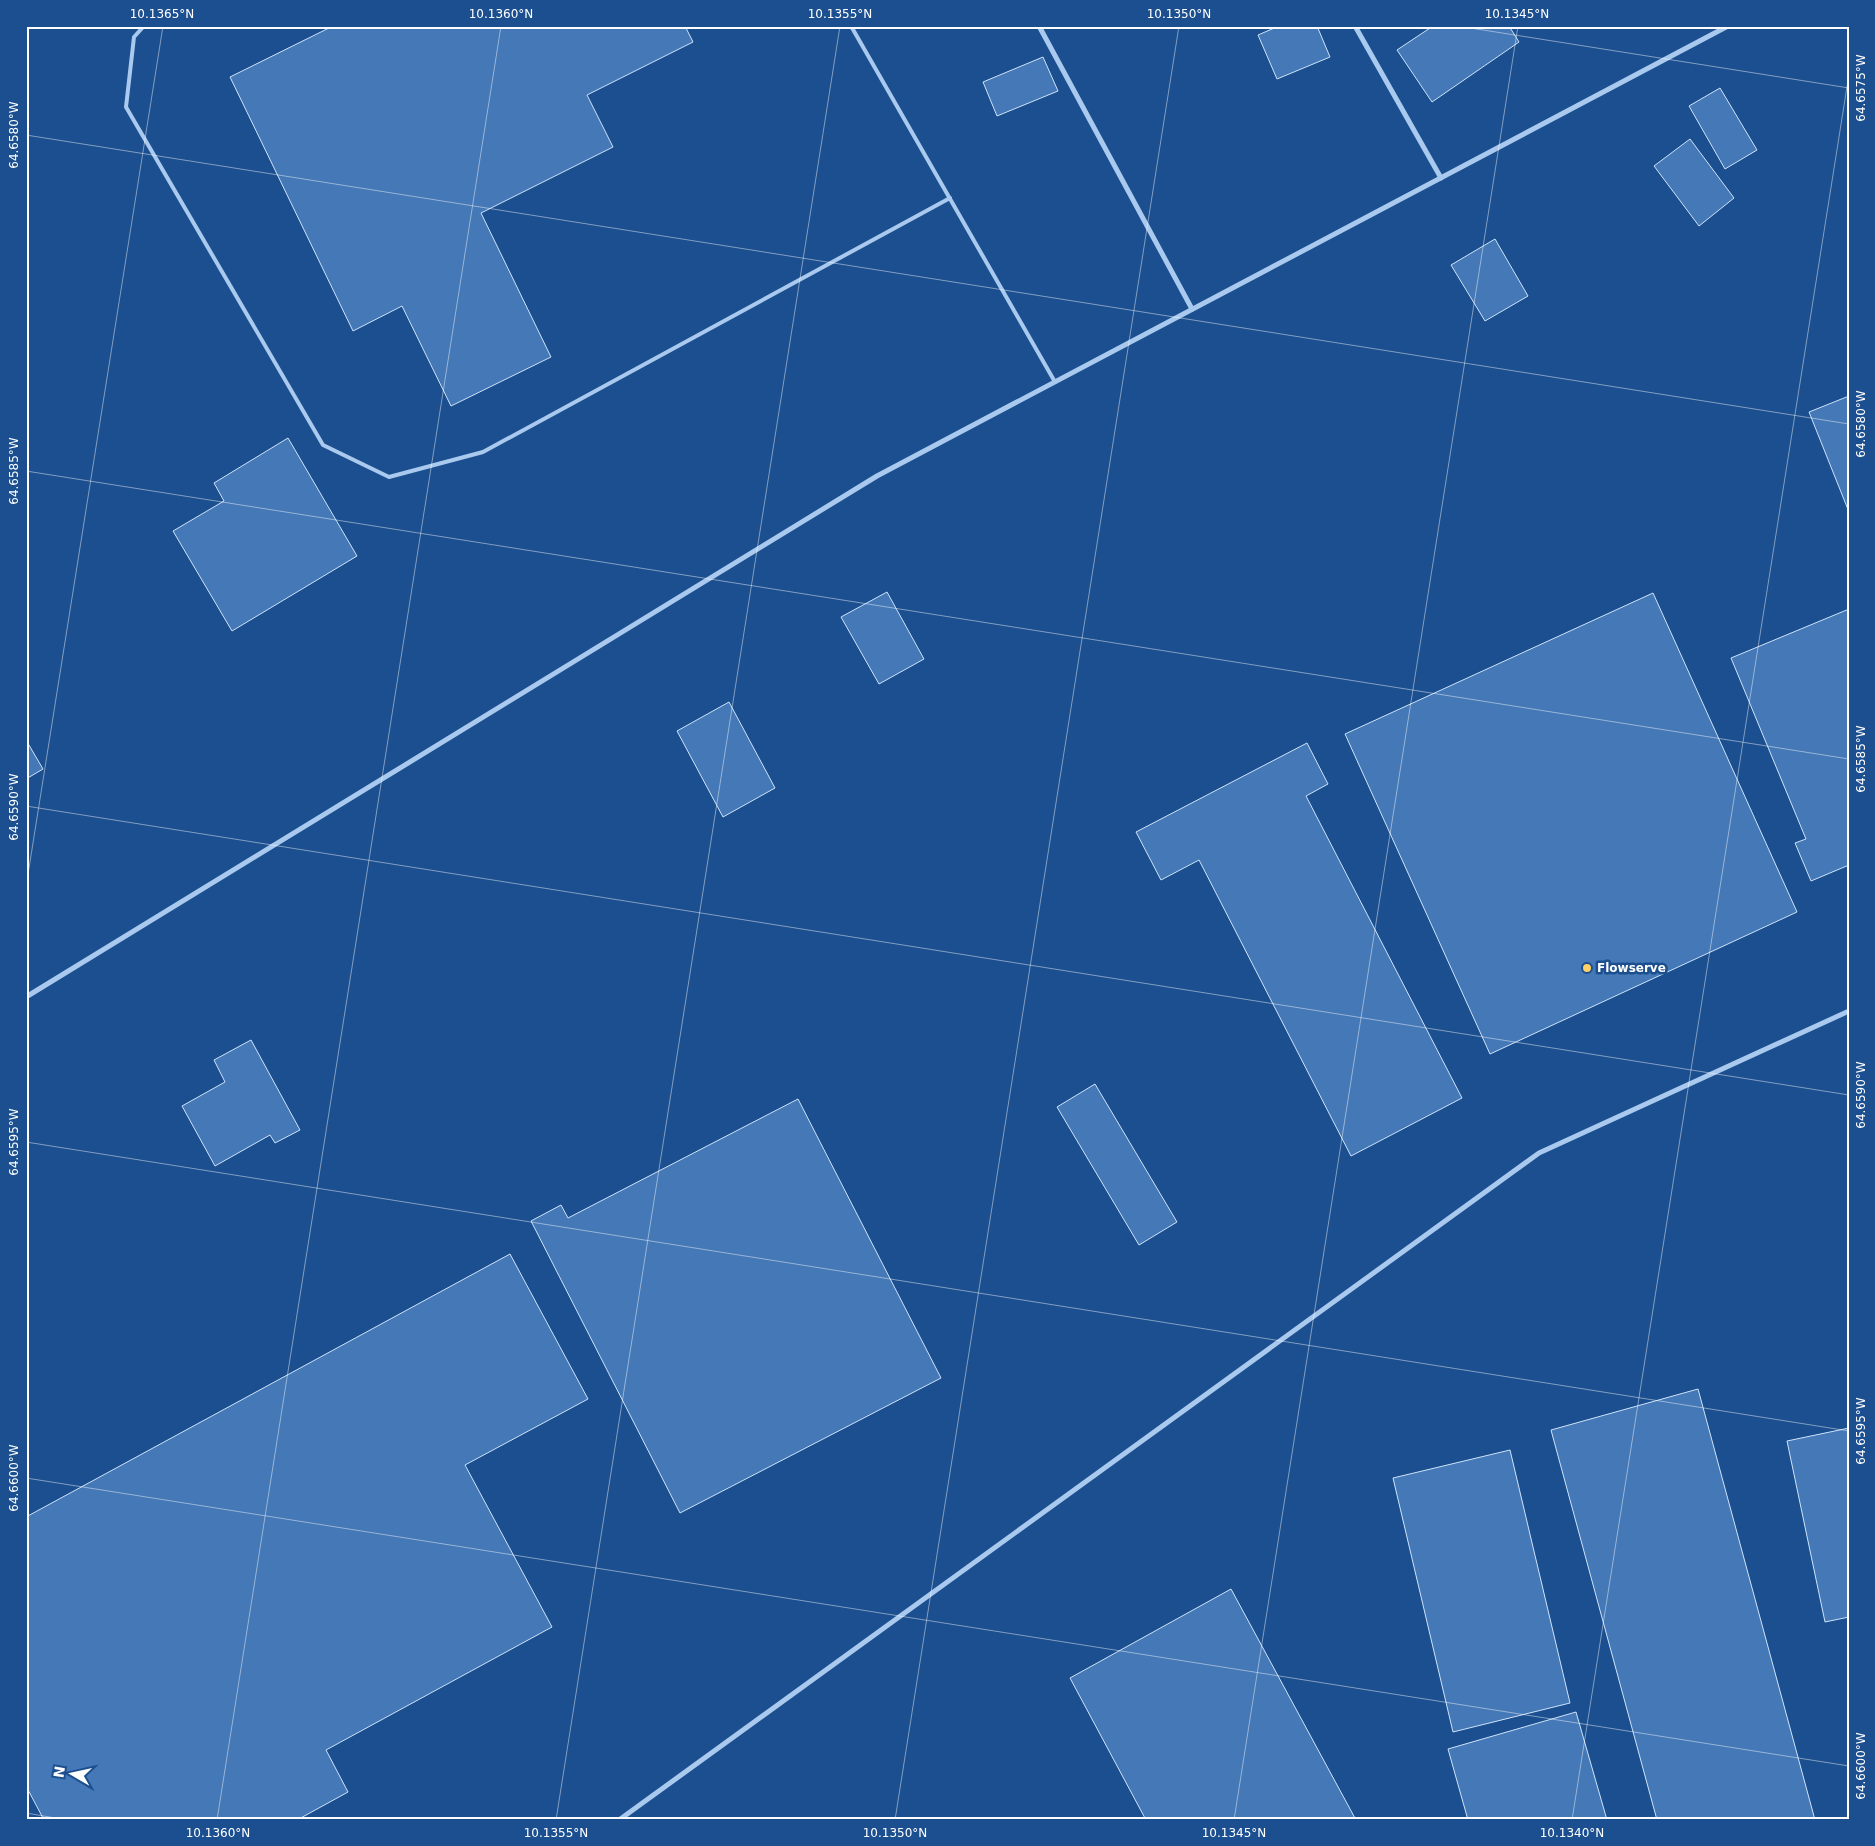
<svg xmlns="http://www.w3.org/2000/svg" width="1875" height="1846" font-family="'DejaVu Sans',sans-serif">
  <rect width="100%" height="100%" fill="#1b4f8f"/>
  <!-- building -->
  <g fill="#4478b7" stroke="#cfe3fa">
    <polygon points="333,26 685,26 693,42 587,95 613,147 481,213 551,357 451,406 402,306 353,331 230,77"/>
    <polygon points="1279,26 1317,26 1330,57 1277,79 1258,35"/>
    <polygon points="1433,26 1509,26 1519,42 1432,102 1397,50"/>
    <polygon points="1043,57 1058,91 997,116 983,82"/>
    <polygon points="1720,88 1757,150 1725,169 1689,106"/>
    <polygon points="1690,139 1734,198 1699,226 1654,166"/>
    <polygon points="1495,239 1528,296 1485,321 1451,265"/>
    <polygon points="1849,396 1849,512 1809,412"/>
    <polygon points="288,438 357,556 232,631 173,531 224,501 214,483"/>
    <polygon points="887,592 924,659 879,684 841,617"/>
    <polygon points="1653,593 1797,912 1490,1054 1345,734"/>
    <polygon points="1849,609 1849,865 1811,881 1795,843 1806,839 1731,658"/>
    <polygon points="729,702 775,788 723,817 677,731"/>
    <polygon points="26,740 43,769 26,779"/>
    <polygon points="1307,743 1328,784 1306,796 1462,1098 1351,1156 1199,860 1161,880 1136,832"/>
    <polygon points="251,1040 300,1130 275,1143 270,1135 215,1166 182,1106 225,1082 214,1060"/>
    <polygon points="1095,1084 1177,1222 1139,1245 1057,1107"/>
    <polygon points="798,1099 941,1378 680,1513 531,1221 561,1205 568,1218"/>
    <polygon points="510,1254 588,1399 465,1465 552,1627 326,1750 348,1792 297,1820 44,1820 26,1786 26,1517"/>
    <polygon points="1698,1389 1815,1820 1657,1820 1551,1430"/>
    <polygon points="1849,1428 1849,1617 1825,1622 1787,1441"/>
    <polygon points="1510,1450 1570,1703 1453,1732 1393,1478"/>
    <polygon points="1231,1589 1356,1820 1146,1820 1070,1678"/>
    <polygon points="1576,1712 1607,1820 1468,1820 1448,1749"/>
  </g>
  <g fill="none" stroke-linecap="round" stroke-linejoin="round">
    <!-- lane -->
    <g stroke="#a9c9ee" stroke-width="4">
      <polyline points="144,26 134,37 126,107 323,445 389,477 483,452 950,198"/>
      <polyline points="851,26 1055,382"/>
    </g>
    <!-- street -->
    <g stroke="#a9c9ee" stroke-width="5">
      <polyline points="1039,26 1192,309"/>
      <polyline points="1355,26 1441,178"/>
      <polyline points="26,997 877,476 1728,26"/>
      <polyline points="619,1820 1539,1153 1849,1011"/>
    </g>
  </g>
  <!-- ticks -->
  <path fill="none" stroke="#fff" stroke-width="1" stroke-opacity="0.45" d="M1458,26L1849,88M26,135L1849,424M26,471L1849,759M26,806L1849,1095M26,887L163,26M26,1142L1849,1431M26,1478L1849,1766M26,1813L67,1820M217,1820L501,26M556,1820L840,26M895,1820L1179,26M1234,1820L1518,26M1572,1820L1849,74"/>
  <!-- markers -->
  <circle fill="#ffd166" stroke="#1b4f8f" stroke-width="2" cx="1587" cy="968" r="5"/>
  <g text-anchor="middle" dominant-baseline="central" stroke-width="5" stroke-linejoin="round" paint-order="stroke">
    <!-- poi labels -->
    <g font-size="12" font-weight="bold" fill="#fff" stroke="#1b4f8f" text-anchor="start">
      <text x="1597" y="968">Flowserve</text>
    </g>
  </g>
  <!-- border -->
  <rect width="1875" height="1846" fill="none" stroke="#1b4f8f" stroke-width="55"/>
  <!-- north arrow -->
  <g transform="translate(72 1774) rotate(279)" stroke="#1b4f8f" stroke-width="4" paint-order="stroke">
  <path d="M0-4L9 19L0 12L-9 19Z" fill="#ffffff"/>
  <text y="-8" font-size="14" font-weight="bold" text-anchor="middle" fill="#ffffff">N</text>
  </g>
  <rect x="28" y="28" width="1820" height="1790" fill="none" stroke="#fff" stroke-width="2"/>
  <g font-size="12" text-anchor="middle" fill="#fff">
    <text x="162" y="18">10.1365°N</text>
    <text x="501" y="18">10.1360°N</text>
    <text x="840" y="18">10.1355°N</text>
    <text x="1179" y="18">10.1350°N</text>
    <text x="1517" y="18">10.1345°N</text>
    <text transform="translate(1861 88) rotate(-90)" y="4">64.6575°W</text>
    <text transform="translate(14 135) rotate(-90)" y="4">64.6580°W</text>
    <text transform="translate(1861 424) rotate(-90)" y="4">64.6580°W</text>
    <text transform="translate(14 471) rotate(-90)" y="4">64.6585°W</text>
    <text transform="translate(1861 759) rotate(-90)" y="4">64.6585°W</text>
    <text transform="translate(14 807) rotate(-90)" y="4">64.6590°W</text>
    <text transform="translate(1861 1095) rotate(-90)" y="4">64.6590°W</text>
    <text transform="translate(14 1142) rotate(-90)" y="4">64.6595°W</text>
    <text transform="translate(1861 1431) rotate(-90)" y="4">64.6595°W</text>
    <text transform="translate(14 1478) rotate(-90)" y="4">64.6600°W</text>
    <text transform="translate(1861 1766) rotate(-90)" y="4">64.6600°W</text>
    <text x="218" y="1837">10.1360°N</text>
    <text x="556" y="1837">10.1355°N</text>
    <text x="895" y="1837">10.1350°N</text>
    <text x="1234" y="1837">10.1345°N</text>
    <text x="1572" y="1837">10.1340°N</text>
  </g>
</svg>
